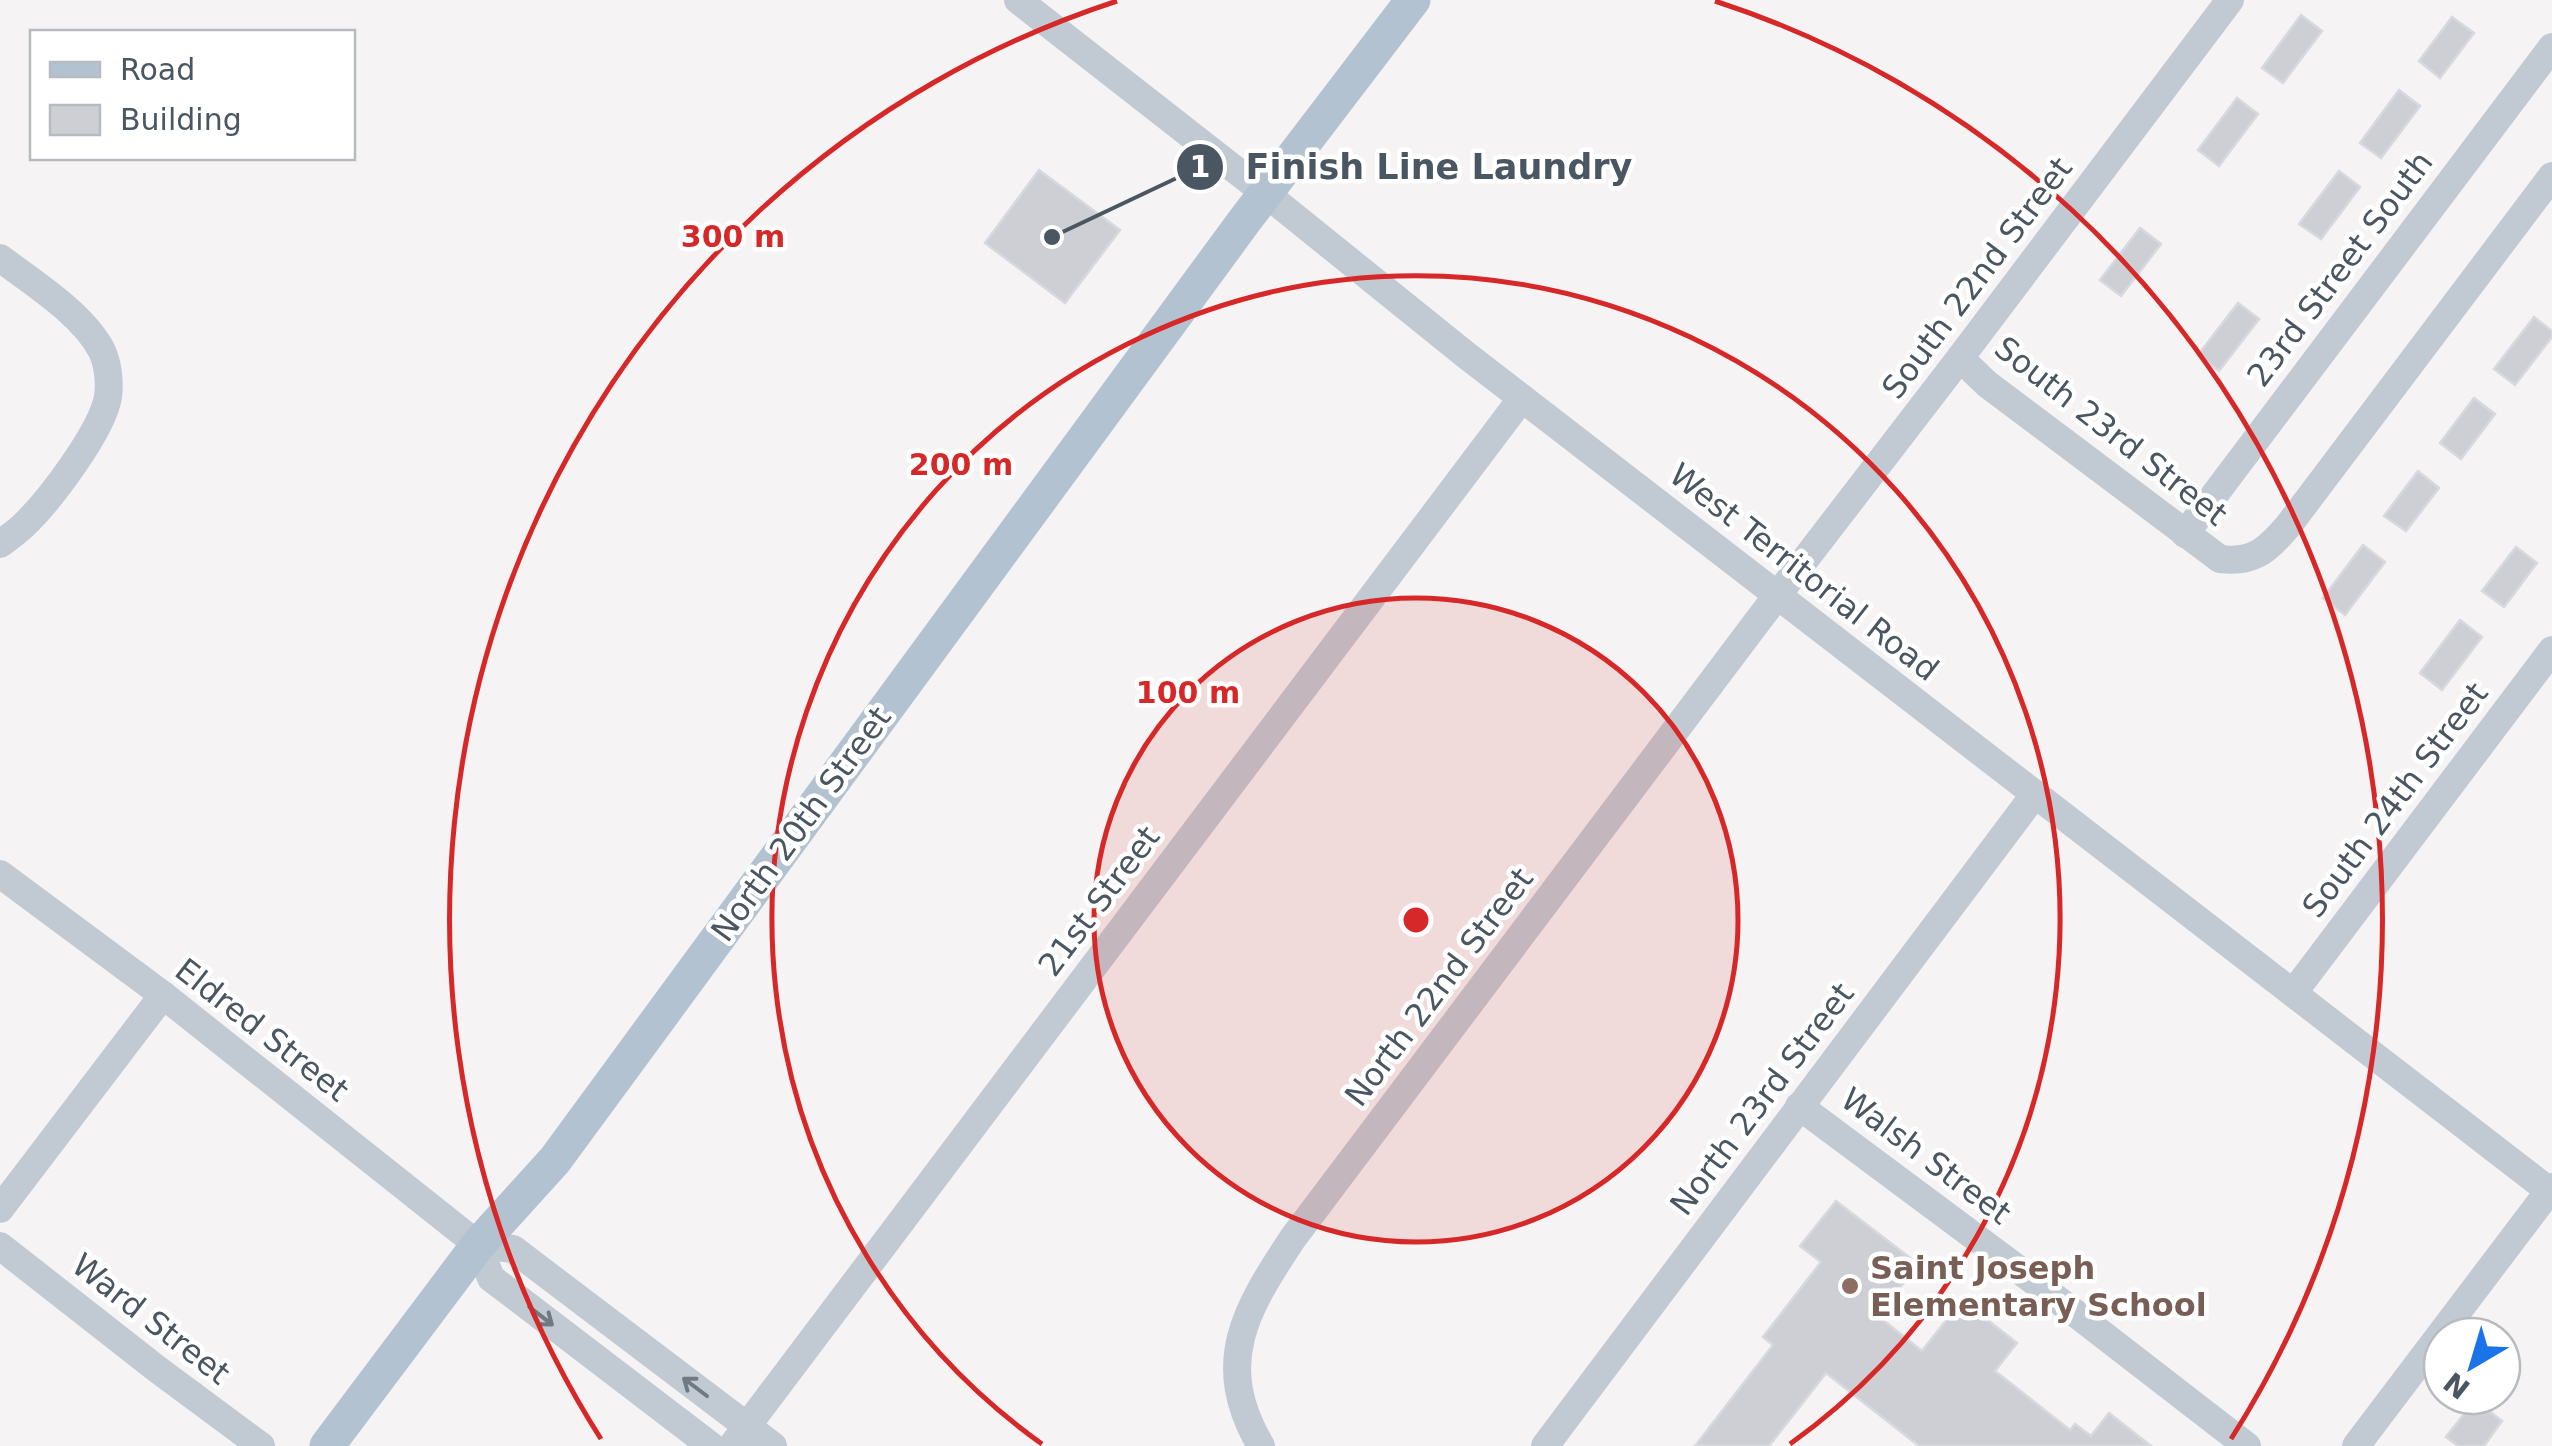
<svg xmlns="http://www.w3.org/2000/svg" width="2552" height="1446" font-family="'DejaVu Sans',sans-serif">
  <rect width="100%" height="100%" fill="#f5f3f3"/>
  <!-- building -->
  <g fill="#cdcfd5" stroke="#d7d9de" stroke-width="2.5">
    <polygon points="2301,15 2322,31 2283,83 2262,68"/>
    <polygon points="2452,17 2474,33 2440,78 2419,61"/>
    <polygon points="2399,90 2420,106 2381,158 2360,143"/>
    <polygon points="2237,98 2258,114 2219,166 2198,150"/>
    <polygon points="1039,170 1120,230 1065,303 985,243"/>
    <polygon points="2339,171 2360,187 2321,239 2299,224"/>
    <polygon points="2140,228 2161,244 2121,296 2100,280"/>
    <polygon points="2238,303 2259,319 2219,371 2198,355"/>
    <polygon points="2534,317 2552,331 2552,337 2515,385 2494,369"/>
    <polygon points="2474,398 2495,414 2461,459 2440,443"/>
    <polygon points="2418,471 2439,488 2406,531 2384,516"/>
    <polygon points="2363,545 2385,562 2345,615 2323,598"/>
    <polygon points="2516,547 2537,563 2504,607 2482,591"/>
    <polygon points="2460,620 2482,637 2442,690 2420,673"/>
    <polygon points="1836,1201 1918,1264 1878,1316 1922,1351 1962,1300 2017,1343 1995,1371 2070,1430 2075,1424 2091,1436 2109,1413 2151,1446 1919,1446 1826,1373 1769,1446 1695,1446 1773,1345 1763,1337 1821,1262 1800,1246"/>
    <polygon points="2475,1400 2502,1421 2484,1446 2458,1446 2446,1437"/>
  </g>
  <g fill="none" stroke-linecap="round" stroke-linejoin="round">
    <!-- minor -->
    <g stroke="#c1cad2" stroke-width="28">
      <polyline points="1018,0 1265,193 1466,355 2552,1193"/>
      <path d="M0,258C33,283 83,314 102,351C108,364 110,383 108,397C102,431 50,500 24,525C17,532 8,538 0,544"/>
      <path d="M1960,358L1987,384L2220,559C2254,563 2267,550 2288,526L2552,176"/>
      <polyline points="2185,534 2552,47"/>
      <polyline points="0,874 163,995 478,1245 491,1278 711,1446"/>
      <polyline points="2294,992 2552,650"/>
      <polyline points="1799,1106 2018,1269 2247,1446"/>
      <polyline points="0,1209 163,995"/>
      <polyline points="478,1245 513,1249 773,1446"/>
      <polyline points="0,1246 157,1369 261,1446"/>
      <polyline points="732,1446 1522,398"/>
      <path d="M1261,1446C1212,1363 1246,1309 1293,1238L1760,618L1960,358L2230,0"/>
      <polyline points="1545,1446 2035,794"/>
      <polyline points="2356,1446 2552,1187"/>
    </g>
    <!-- major -->
    <polyline stroke="#b3c2d1" stroke-width="35" points="327,1446 478,1245 555,1160 1245,220 1413,0"/>
  </g>
  <!-- one-way arrows -->
  <defs><path id="oneway-shaft" d="M-6 0H5M1.5-3L5.5 0L1.5 3" fill="none" stroke-width="1.6" stroke-linecap="round" stroke-linejoin="round" transform="scale(2.5)"/></defs>
  <g stroke="#6e7983">
    <use href="#oneway-shaft" transform="translate(541 1316) rotate(38)"/>
    <use href="#oneway-shaft" transform="translate(695 1387) rotate(-143)"/>
  </g>
  <!-- distance rings -->
  <circle cx="1416" cy="920" r="322" fill="#d62828" fill-opacity=".12"/>
  <g fill="none" stroke="#d62828" stroke-width="5">
    <circle cx="1416" cy="920" r="322"/>
    <path d="M1042 1444A644 644 0 1 1 1790 1444"/>
    <path d="M601 1439A966 966 0 0 1 1117 1M1715 1A966 966 0 0 1 2231 1439"/>
  </g>
  <!-- markers -->
  <circle fill="#8d6e63" stroke="#fff" stroke-width="4" cx="1850" cy="1286" r="10"/>
  <g text-anchor="middle" dominant-baseline="central" stroke-width="9" stroke-linejoin="round" paint-order="stroke">
    <!-- street labels -->
    <g font-size="32" fill="#4a5661" stroke="#fff">
      <text transform="translate(2340 269) rotate(-53)">23rd Street South</text>
      <text transform="translate(1977 278) rotate(-53)">South 22nd Street</text>
      <text transform="translate(2111 431) rotate(38)">South 23rd Street</text>
      <text transform="translate(1804 572) rotate(38)">West Territorial Road</text>
      <text transform="translate(2395 800) rotate(-53)">South 24th Street</text>
      <text transform="translate(801 824) rotate(-54)">North 20th Street</text>
      <text transform="translate(1099 901) rotate(-53)">21st Street</text>
      <text transform="translate(1439 987) rotate(-53)">North 22nd Street</text>
      <text transform="translate(262 1030) rotate(38)">Eldred Street</text>
      <text transform="translate(1762 1099) rotate(-53)">North 23rd Street</text>
      <text transform="translate(1926 1156) rotate(37)">Walsh Street</text>
      <text transform="translate(151 1319) rotate(38)">Ward Street</text>
    </g>
    <!-- education labels -->
    <g font-size="32" font-weight="bold" fill="#785e54" stroke="#fff" text-anchor="start">
      <text x="1870" y="1268">Saint Joseph<tspan x="1870" dy="37">Elementary School</tspan></text>
    </g>
  </g>
  <circle cx="1416" cy="920" r="15" fill="#d62828" stroke="#fff" stroke-width="5"/>
  <g font-size="30" text-anchor="middle" font-weight="bold" fill="#d62828" stroke="#fff" stroke-width="9" stroke-linejoin="round" paint-order="stroke">
    <text x="733" y="247">300 m</text>
    <text x="961" y="475">200 m</text>
    <text x="1188" y="703">100 m</text>
  </g>
  <!-- callouts -->
  <path fill="none" stroke="#4a5661" stroke-width="4" d="M1052 237L1200 167"/>
  <g fill="#4a5661" stroke="#fff" stroke-width="4">
    <circle cx="1052" cy="237" r="10"/>
    <circle cx="1200" cy="167" r="25"/>
  </g>
  <g font-size="30" text-anchor="middle" font-weight="bold" fill="#fff">
    <text x="1200" y="177">1</text>
  </g>
  <g font-size="35" text-anchor="middle" font-weight="bold" fill="#4a5661" stroke="#fff" stroke-width="9" stroke-linejoin="round" paint-order="stroke">
    <text x="1439" y="179">Finish Line Laundry</text>
  </g>
  <!-- legend -->
  <rect x="30" y="30" width="325" height="130" fill="#ffffff" stroke="#b7bbc0" stroke-width="2.5"/>
  <rect x="50" y="62" width="50" height="15" fill="#b3c2d1" stroke="#b7bbc0" stroke-width="2.5"/>
  <text x="120" y="80" font-size="30" fill="#4a5661">Road</text>
  <rect x="50" y="105" width="50" height="30" fill="#cdcfd5" stroke="#b7bbc0" stroke-width="2.5"/>
  <text x="120" y="130" font-size="30" fill="#4a5661">Building</text>
  <!-- north arrow -->
  <g transform="translate(2472 1366) rotate(218)"><circle r="48" fill="#ffffff" stroke="#b7bbc0" stroke-width="2.5"/>
  <path d="M0-8L18 38L0 25L-18 38Z" fill="#1a73e8"/>
  <text y="-15" font-size="28" font-weight="bold" text-anchor="middle" fill="#4a5661">N</text>
  </g>
</svg>
